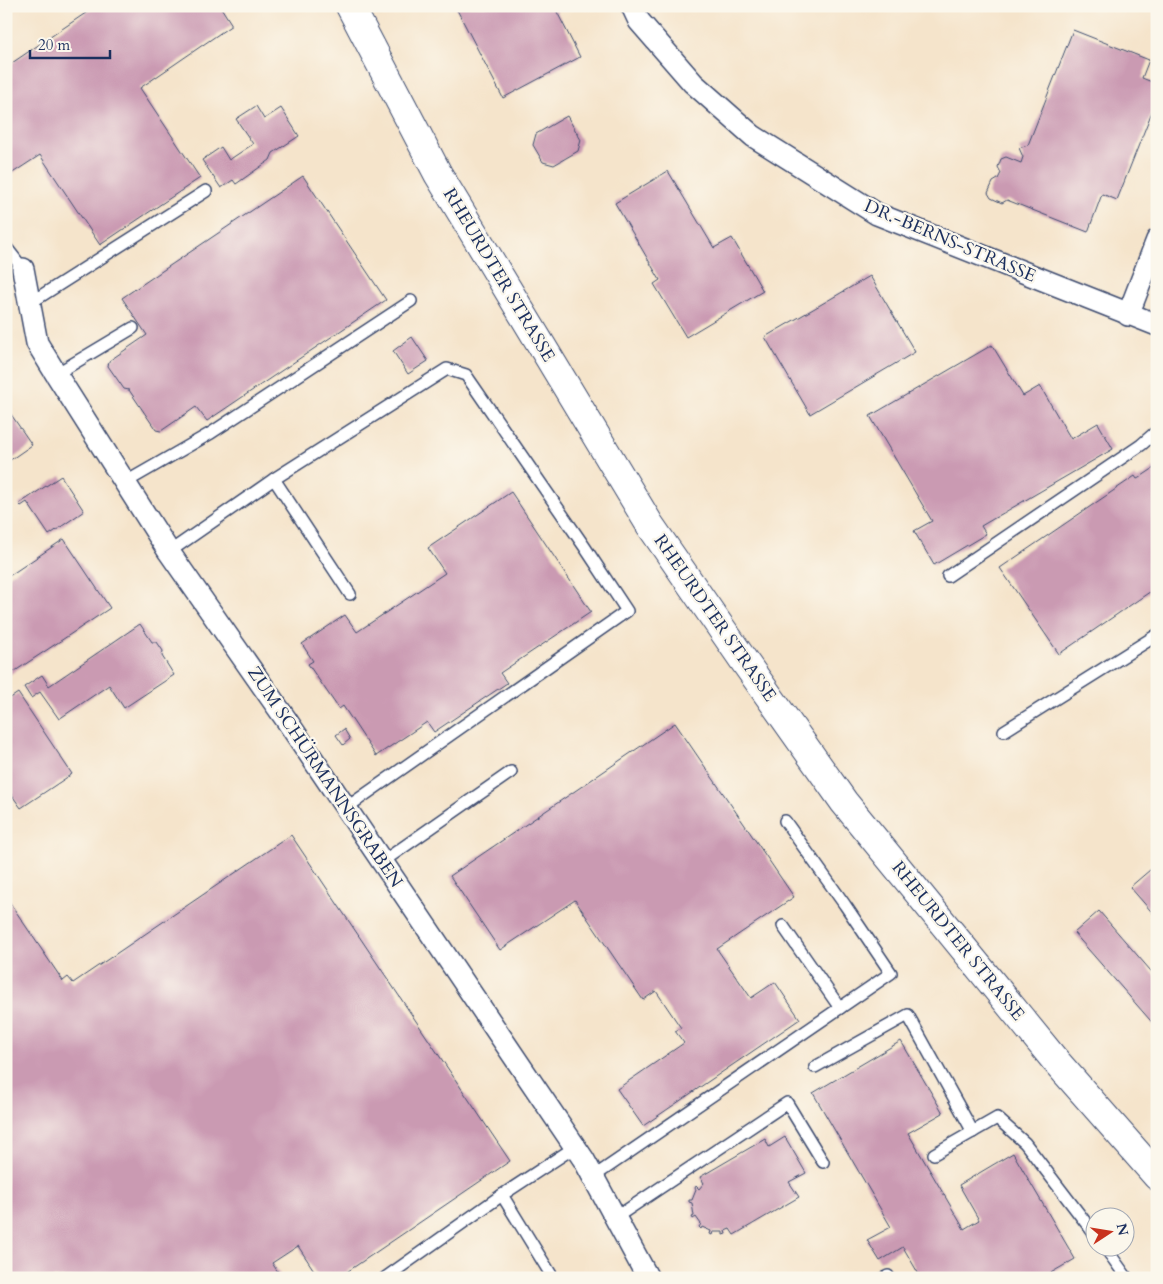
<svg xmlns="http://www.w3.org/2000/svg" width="1163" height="1284" font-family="Cardo,serif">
  <rect width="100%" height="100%" fill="#fbf7ec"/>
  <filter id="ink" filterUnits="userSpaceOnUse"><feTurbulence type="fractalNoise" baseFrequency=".02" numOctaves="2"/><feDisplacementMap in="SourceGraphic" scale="10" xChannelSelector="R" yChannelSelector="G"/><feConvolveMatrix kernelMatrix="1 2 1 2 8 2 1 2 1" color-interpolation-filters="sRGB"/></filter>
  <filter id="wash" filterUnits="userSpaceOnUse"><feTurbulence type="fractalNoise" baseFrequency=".0096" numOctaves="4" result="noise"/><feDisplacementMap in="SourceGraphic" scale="20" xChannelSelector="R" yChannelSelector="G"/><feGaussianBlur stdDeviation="1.12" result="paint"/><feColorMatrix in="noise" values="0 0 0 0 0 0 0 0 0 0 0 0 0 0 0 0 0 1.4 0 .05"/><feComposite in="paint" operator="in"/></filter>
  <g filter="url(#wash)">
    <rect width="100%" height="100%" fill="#f5e4cb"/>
    <g id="blocks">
      <!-- building -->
      <g fill="#ca9ab2">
        <polygon points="96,6 220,6 232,25 140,88 200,178 100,245 40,155 11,174 6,167 6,67"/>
        <polygon points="455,6 554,6 580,57 503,98"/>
        <polygon points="1073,30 1149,60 1142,78 1157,84 1157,99 1117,200 1102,194 1088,232 1007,200 1002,203 991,198 988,193 993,182 998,179 1001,173 998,167 1001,159 1006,157 1021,163 1023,157 1019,148 1028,145"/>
        <polygon points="256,106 264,119 281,108 299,136 273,153 270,160 236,184 233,180 221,188 202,160 221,147 229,160 253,144 236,119"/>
        <polygon points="567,116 581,140 578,151 554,165 543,162 533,145 536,134"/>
        <polygon points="668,171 714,248 732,238 763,291 686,337 654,284 660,280 615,203"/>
        <polygon points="303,176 386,300 207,421 196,407 161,431 156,430 129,390 124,389 108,366 109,361 147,335 122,298"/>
        <polygon points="870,276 915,352 810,414 765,337"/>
        <polygon points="412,337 428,361 408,374 393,351"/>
        <polygon points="992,345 1023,396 1040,386 1071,439 1098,423 1113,449 981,526 986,534 934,565 914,531 932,521 870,416"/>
        <polygon points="8,410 32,445 6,463 6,411"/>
        <polygon points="1157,466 1157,587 1059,654 1000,568 1135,476 1137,479 1139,478"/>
        <polygon points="61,476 84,511 49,535 27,502 21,506 19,504"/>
        <polygon points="511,492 591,612 500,673 507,683 434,732 427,722 376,756 343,706 339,709 308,664 313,661 302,644 345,615 357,632 445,573 428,548"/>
        <polygon points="64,539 110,608 6,677 6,578"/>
        <polygon points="140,624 152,642 157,642 163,651 162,656 174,675 124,708 109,685 59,719 40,692 31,698 24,687 42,675 49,686"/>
        <polygon points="18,693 72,774 21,808 6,787 6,701"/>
        <polygon points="675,723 794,897 717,949 751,998 775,982 800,1019 643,1126 617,1089 684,1043 675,1031 681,1028 656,991 643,1000 575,900 500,950 450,876"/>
        <polygon points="344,729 350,739 343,745 336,735"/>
        <polygon points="291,835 510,1161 338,1278 319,1278 298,1246 272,1263 282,1278 6,1278 6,897 63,981 68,977 73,983"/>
        <polygon points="1157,864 1157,918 1130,887"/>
        <polygon points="1099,911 1157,978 1157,1028 1074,933"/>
        <polygon points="901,1041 943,1113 908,1133 964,1229 979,1220 959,1185 1013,1153 1075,1259 1042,1278 921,1278 903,1247 880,1261 867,1240 891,1227 813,1093"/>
        <polygon points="785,1137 806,1173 789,1182 799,1197 734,1235 730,1229 725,1231 726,1234 723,1235 723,1232 713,1232 712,1235 710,1234 711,1231 702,1227 701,1229 699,1227 701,1224 696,1217 693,1219 692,1217 694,1216 692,1203 689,1202 689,1200 692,1200 696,1190 695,1188 696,1186 699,1189 704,1183 700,1177 765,1139 769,1147"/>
      </g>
    </g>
  </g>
  <g filter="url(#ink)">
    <use href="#blocks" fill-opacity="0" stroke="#3c4a6e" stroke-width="1"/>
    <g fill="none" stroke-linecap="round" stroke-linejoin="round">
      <defs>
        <g id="service">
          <polyline points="6,247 23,269"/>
          <polyline points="30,303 206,191"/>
          <polyline points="56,374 133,328"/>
          <polyline points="274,479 350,594"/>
          <polyline points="126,482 211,433 411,301"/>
          <polyline points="169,552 274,479 447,369 466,375 584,546 627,611 346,808"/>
          <polyline points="948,576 1141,445 1157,431"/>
          <polyline points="1004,731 1157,635"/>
          <polyline points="382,862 511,772"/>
          <polyline points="783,926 840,1008"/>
          <polyline points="815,1067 908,1015 973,1132"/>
          <polyline points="934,1154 997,1118 1025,1143 1096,1236"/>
          <polyline points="593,1177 891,973 845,905 785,821"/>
          <polyline points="615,1218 787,1103 823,1162"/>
          <polyline points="1104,1246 1127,1278"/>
          <polyline points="385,1278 502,1195"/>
          <polyline points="553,1278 502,1195 575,1147"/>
          <polyline points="884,1278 888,1276 889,1278"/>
        </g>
        <g id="minor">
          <polyline points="632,6 639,21 693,83 753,136 877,214 1157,325"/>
          <polyline points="23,269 37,343 56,374 169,552 285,718 584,1160 648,1278"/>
          <polyline points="1128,315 1157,240"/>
        </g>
        <polyline id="secondary" points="350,6 438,174 650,525 744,661 844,802 1054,1059 1157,1176"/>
      </defs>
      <!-- service casing -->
      <use href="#service" stroke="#3c4a6e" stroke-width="14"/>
      <!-- minor casing -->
      <use href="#minor" stroke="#3c4a6e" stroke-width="24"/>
      <!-- secondary casing -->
      <use href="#secondary" stroke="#3c4a6e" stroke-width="30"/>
      <!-- service -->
      <use href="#service" stroke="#fff" stroke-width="11"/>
      <!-- minor -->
      <use href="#minor" stroke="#fff" stroke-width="21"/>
      <!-- secondary -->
      <use href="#secondary" stroke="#fff" stroke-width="28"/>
    </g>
  </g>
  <g text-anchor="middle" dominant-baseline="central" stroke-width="4.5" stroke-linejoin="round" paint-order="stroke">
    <!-- street labels -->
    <g font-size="18" fill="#1b2f5e" stroke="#fbf7ec">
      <text transform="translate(950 241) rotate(23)">DR.-BERNS-STRASSE</text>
      <text transform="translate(499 275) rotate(59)">RHEURDTER STRASSE</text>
      <text transform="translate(715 618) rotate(55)">RHEURDTER STRASSE</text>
      <text transform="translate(325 777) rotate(56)">ZUM SCHÜRMANNSGRABEN</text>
      <text transform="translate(958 941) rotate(51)">RHEURDTER STRASSE</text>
    </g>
  </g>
  <!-- margin -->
  <rect width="1163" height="1284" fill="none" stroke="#fbf7ec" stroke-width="25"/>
  <!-- north arrow -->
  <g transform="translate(1110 1232) rotate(78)"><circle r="24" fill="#fbf7ec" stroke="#a1a7b3"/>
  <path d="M0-4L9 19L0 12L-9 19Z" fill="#c8321e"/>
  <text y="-8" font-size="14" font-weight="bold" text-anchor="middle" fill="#1b2f5e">N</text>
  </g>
  <!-- scale -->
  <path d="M30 50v8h80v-8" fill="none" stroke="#1b2f5e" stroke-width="2.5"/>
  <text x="38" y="50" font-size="15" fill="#1b2f5e" stroke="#fbf7ec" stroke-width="4" paint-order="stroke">20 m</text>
</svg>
